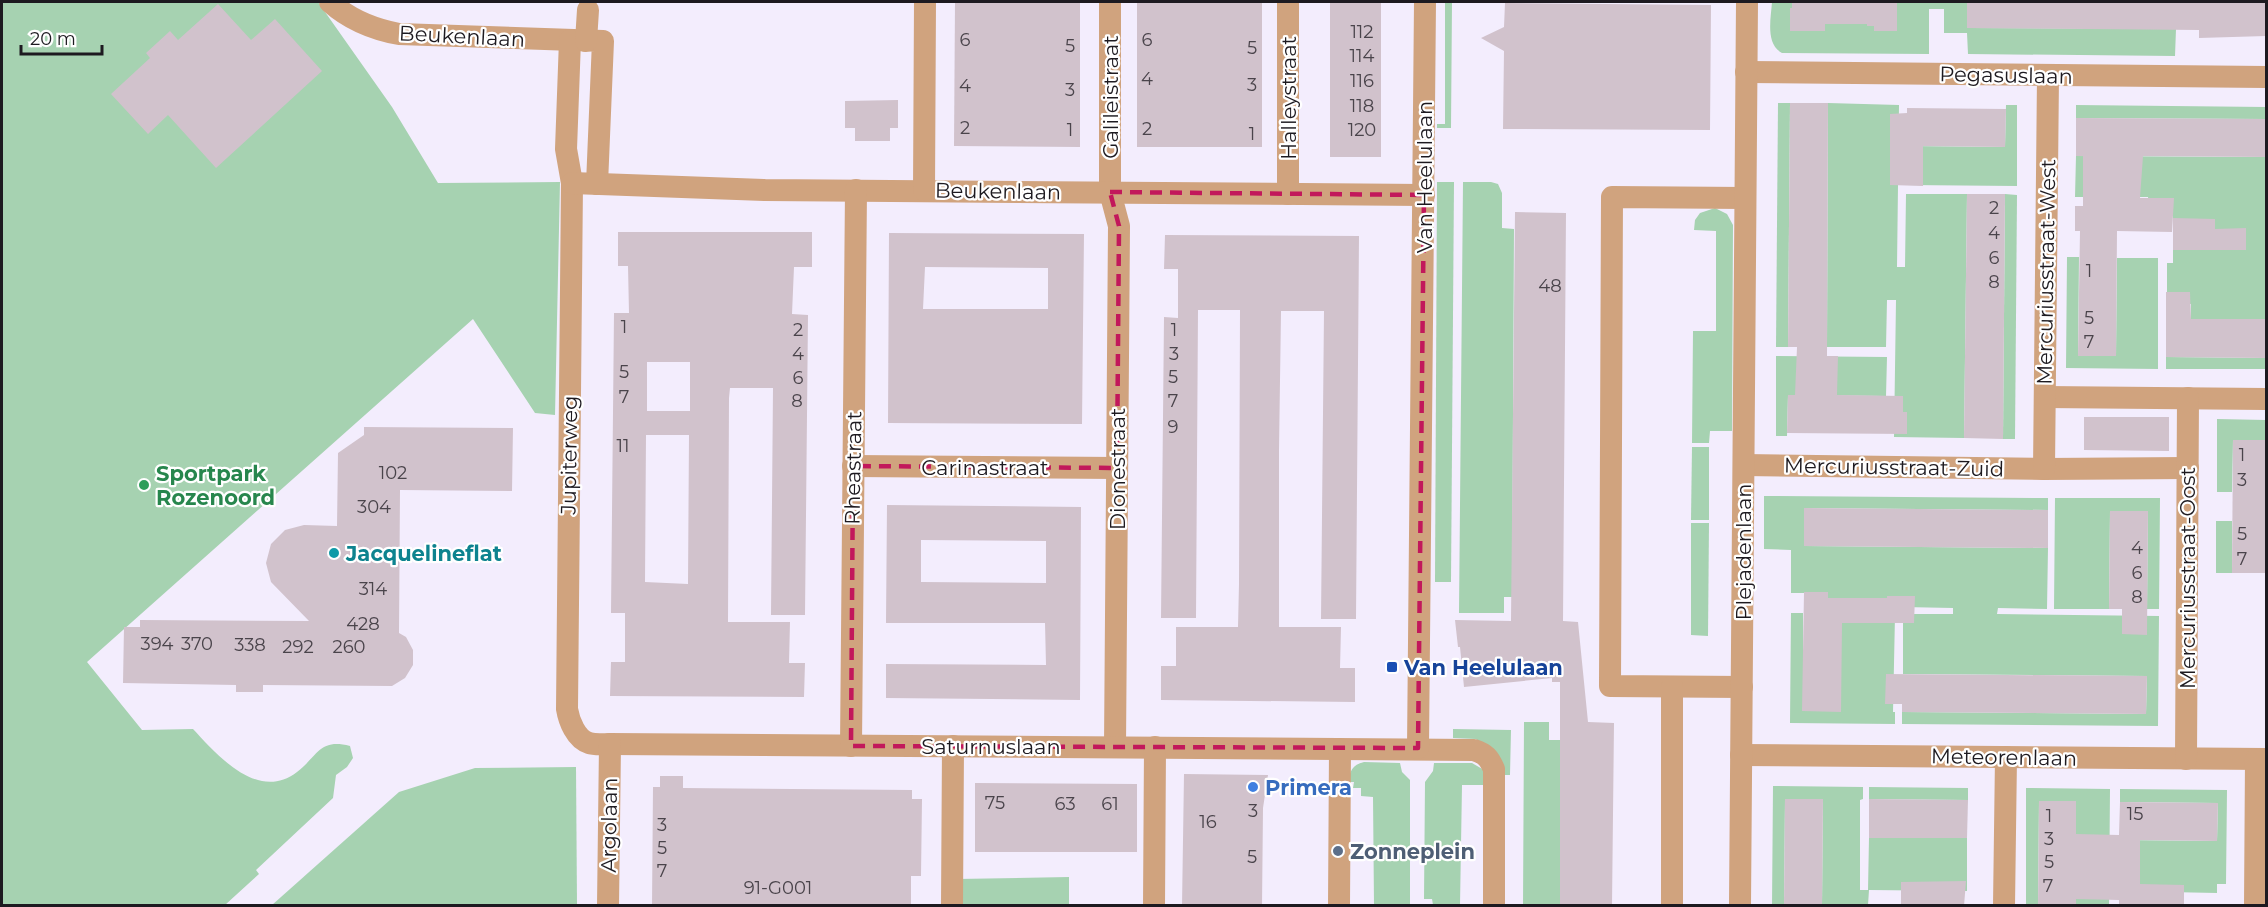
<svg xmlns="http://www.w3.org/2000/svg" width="2268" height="907" font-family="Montserrat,sans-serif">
  <rect width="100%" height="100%" fill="#f3edfd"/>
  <!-- green -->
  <g fill="#a6d2b1">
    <path d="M2,2H318L392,107L438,183L560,182L555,415L535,413L473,319L87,662L142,730L193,729C218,756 258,802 297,772C318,756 319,738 350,746L353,758L347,767L336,775L333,798L256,870L259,874L225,905L2,906Z"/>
    <polygon points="1445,2 1452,2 1451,128 1437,128 1437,124 1445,124"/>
    <path d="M1772,2H1792V8L1790,9V31L1825,23L1867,24V26H1874L1875,31H1896L1897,2H1967V28L2176,29L2175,56L1968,54L1967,33H1944V9H1929V54L1782,53C1765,44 1771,18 1772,2Z"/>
    <polygon points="1778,103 1790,103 1788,347 1776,347"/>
    <polygon points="1828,103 1899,105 1897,267 1905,267 1906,194 1967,194 1964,438 1894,437 1896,300 1887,300 1886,347 1827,347"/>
    <polygon points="2006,105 2017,105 2017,186 1907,185 1907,146 2005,147"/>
    <polygon points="2076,105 2266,107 2266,119 2076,118"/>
    <polygon points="2076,156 2266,157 2266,319 2191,319 2191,304 2167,303 2167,263 2173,263 2173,240 2221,241 2173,232 2173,207 2149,206 2148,197 2075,197"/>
    <polygon points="1437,182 1454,182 1451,582 1435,582"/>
    <polygon points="1463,182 1491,182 1498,184 1502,193 1502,228 1514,229 1512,597 1504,597 1504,613 1459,613"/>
    <polygon points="2005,194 2017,195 2015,439 2003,439"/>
    <polygon points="1715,208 1727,214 1733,225 1732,431 1710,431 1709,443 1692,443 1693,331 1716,331 1716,231 1694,230 1695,220 1700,213"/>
    <polygon points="2067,257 2079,257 2078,356 2116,356 2117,258 2158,258 2158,369 2066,368"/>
    <polygon points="1776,356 1887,357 1886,396 1788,395 1787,436 1776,436"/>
    <polygon points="2166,357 2266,358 2266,369 2166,369"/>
    <polygon points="2217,419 2266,420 2266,440 2233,440 2232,492 2217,492"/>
    <polygon points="1692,447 1709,447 1709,520 1691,520"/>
    <polygon points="1764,496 2048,498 2048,510 1804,508 1804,546 2048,548 2047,609 1998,608 1997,614 2159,616 2158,726 1902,724 1902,712 2146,714 2147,676 1903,674 1903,614 1953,614 1953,608 1804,605 1804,593 1791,593 1791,550 1764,549"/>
    <polygon points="2055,498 2160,498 2159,609 2147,609 2148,511 2110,511 2109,609 2054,609"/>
    <rect x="2216" y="521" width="16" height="52"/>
    <polygon points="1691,523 1709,523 1708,636 1691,635"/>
    <polygon points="1791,613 1803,613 1803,711 1840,711 1841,613 1895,615 1893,712 1895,712 1895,724 1790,723"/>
    <polygon points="1524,722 1549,722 1549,740 1562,740 1560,905 1523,906"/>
    <polygon points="1453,729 1511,730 1510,775 1505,775 1476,739 1453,738"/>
    <path d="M1364,762L1400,763L1402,772L1410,780V905H1374L1373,797L1361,796V788H1353L1354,782H1348C1350,771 1352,765 1364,762Z"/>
    <polygon points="1434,763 1472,763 1484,770 1486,785 1462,785 1460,905 1433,905 1432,899 1424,899 1425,782 1433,771"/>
    <polygon points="576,767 577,905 272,905 399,792 475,768"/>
    <polygon points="1773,786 1863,787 1863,799 1860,800 1860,890 1868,890 1869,838 1967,838 1967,891 1869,890 1868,905 1822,905 1823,799 1785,799 1784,905 1772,906"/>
    <polygon points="1869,787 1968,788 1968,800 1869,799"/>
    <polygon points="2026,788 2110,789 2109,905 2076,905 2076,801 2039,801 2038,905 2026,906"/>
    <polygon points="2120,789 2227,790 2226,884 2217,884 2217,893 2119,891 2119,840 2217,841 2218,803 2120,802"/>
    <polygon points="1069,877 1069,905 956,906 957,879"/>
  </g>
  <!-- building -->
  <g fill="#d1c2cc" fill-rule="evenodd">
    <polygon points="955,2 1080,2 1080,147 954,146"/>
    <rect x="1137" y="2" width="125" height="145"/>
    <rect x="1330" y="2" width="51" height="155"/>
    <polygon points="1792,2 1897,2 1897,31 1874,31 1874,26 1867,26 1867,24 1825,24 1825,31 1790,31 1790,8 1792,8"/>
    <polygon points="1967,2 2266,2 2266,36 2199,38 2199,30 1967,28"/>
    <polygon points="1505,3 1711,5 1710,130 1503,129 1504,51 1481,38 1504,27"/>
    <polygon points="218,4 251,40 275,19 322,71 216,168 168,115 148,134 111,94 150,58 146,53 170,31 178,40"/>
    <polygon points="898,100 898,128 890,128 890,141 855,141 855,128 845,128 845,101"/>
    <polygon points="1790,103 1828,103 1827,356 1838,356 1837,395 1903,396 1903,412 1907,412 1907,434 1787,433 1788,395 1795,395 1797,347 1788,347"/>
    <polygon points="1907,108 2006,109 2005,147 1923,146 1923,186 1890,185 1890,114 1907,113"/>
    <polygon points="2076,118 2266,119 2266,157 2143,156 2140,198 2174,198 2172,232 2117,231 2116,356 2078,356 2080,231 2075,231 2075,206 2083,206 2083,156 2076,156"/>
    <polygon points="1967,194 2005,194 2003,439 1964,438"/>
    <polygon points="1515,212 1566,213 1563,621 1578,622 1588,722 1614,723 1612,906 1560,906 1560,682 1552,682 1552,678 1464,687 1460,647 1458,647 1455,620 1511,621"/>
    <polygon points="2173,218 2215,219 2215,229 2246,228 2246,250 2173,250"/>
    <path d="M618,232H812V267H794L792,314L808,315L805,615H771L773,388H730L729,398L728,622H790L789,663H805L804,697L610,696L611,662H625V613H611L614,313H629L628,266H618ZM647,362H690V411H647ZM646,435H689L688,584L645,582Z"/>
    <path d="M889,233L1084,234L1082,424L888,423ZM925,267L1048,268V309H923Z"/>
    <polygon points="1165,235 1359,236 1356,619 1321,619 1324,311 1281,311 1279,450 1279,627 1341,627 1340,668 1355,668 1355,702 1161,700 1161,666 1176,666 1176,627 1238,627 1239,584 1240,310 1198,310 1196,618 1161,618 1164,317 1178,318 1178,269 1164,269"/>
    <polygon points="2166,292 2190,292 2191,319 2266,319 2266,358 2166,357"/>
    <polygon points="2084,417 2169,417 2169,451 2084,450"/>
    <polygon points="364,427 513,428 512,491 400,490 399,633 406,637 413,650 413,665 405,678 392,686 263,685 263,692 236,692 236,685 123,683 124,627 140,627 140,620 309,621 271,582 266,563 271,544 285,530 304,525 337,526 338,453 364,435"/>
    <polygon points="2233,440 2266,440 2266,573 2232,573"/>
    <path d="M887,505L1081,507L1080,700L886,698V664L1046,665L1045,623H886ZM921,540L1046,541V583L921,582Z"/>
    <polygon points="1804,508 2048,510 2048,548 1804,546"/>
    <polygon points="2110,511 2148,511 2147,635 2122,634 2122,609 2109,609"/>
    <polygon points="1804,592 1828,592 1828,598 1887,598 1887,596 1915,596 1914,623 1842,623 1841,712 1802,711"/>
    <polygon points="1886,674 2147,676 2146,714 1902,712 1902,704 1885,704"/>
    <polygon points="1184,774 1268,775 1263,808 1262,906 1182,906"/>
    <polygon points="660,776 683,776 683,788 912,790 912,799 922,799 921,876 911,876 911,906 652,906 653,787 660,787"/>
    <polygon points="975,783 1137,784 1137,852 975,852"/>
    <polygon points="1785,799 1823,799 1822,906 1784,906"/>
    <polygon points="1869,799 1968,800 1967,838 1869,838"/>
    <polygon points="2039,801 2076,801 2076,834 2119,835 2120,802 2218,803 2217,841 2140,840 2140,884 2184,885 2184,906 2119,906 2119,900 2076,899 2076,906 2038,906"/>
    <polygon points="1966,881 1964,906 1901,906 1901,882"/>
  </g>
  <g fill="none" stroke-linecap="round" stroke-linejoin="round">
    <!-- street -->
    <g stroke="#d0a37e" stroke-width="22">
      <path d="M330,2C350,20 372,29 399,34L603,41L597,184"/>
      <polyline points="1110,2 1110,192 1119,226 1115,747"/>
      <path d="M570,40L566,149L572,183L567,709C569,721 576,739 589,743C595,745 603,744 610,744L1474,750C1486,754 1489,758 1494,769V906"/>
      <polyline points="586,41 588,10"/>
      <polyline points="1746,72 2266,77"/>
      <polyline points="572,183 765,190 1424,195"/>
      <polyline points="924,190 925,2"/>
      <polyline points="1288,194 1288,2"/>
      <polyline points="2045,397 2266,399"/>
      <polyline points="1744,465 2044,469 2188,468"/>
      <polyline points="853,466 1117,468"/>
      <polyline points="2044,469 2048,76"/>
      <polyline points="1742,687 1610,686 1612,197 1745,198"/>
      <polyline points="851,746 856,190"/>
      <polyline points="1418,748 1425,2"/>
      <polyline points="1741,755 2266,759"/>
      <polyline points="2186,759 2188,398"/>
      <polyline points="608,906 610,744"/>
      <polyline points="952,906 953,746"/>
      <polyline points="1154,906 1155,747"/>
      <polyline points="1339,906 1340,749"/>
      <polyline points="1672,906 1672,687"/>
      <polyline points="1740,906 1747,2"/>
      <polyline points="2004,906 2006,757"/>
      <polyline points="2255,906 2256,759"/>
    </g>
  </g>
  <!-- marked area -->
  <path fill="none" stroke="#c2185b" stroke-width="4.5" stroke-dasharray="12 8" stroke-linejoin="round" d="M1110,192L1424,195L1418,748L851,746L853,466L1117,468L1119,226Z"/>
  <!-- markers -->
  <circle fill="#2e9e5b" stroke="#fff" stroke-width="2" cx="144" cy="485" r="6"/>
  <circle fill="#0f9aa8" stroke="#fff" stroke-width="2" cx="334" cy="553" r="6"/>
  <rect fill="#1a4fb4" stroke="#fff" stroke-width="2" x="1386" y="661" width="12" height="12" rx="3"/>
  <circle fill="#3f7fe0" stroke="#fff" stroke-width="2" cx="1253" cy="787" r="6"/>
  <circle fill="#5c6f8a" stroke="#fff" stroke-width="2" cx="1338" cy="851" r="6"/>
  <g text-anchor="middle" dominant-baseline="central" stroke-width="4.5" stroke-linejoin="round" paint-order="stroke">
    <!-- number labels -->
    <g font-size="18" fill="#4a444b">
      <text x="1362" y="32">112</text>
      <text x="965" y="40">6</text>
      <text x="1147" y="40">6</text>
      <text x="1070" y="46">5</text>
      <text x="1252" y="48">5</text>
      <text x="1362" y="56">114</text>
      <text x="1147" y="79">4</text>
      <text x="1362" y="81">116</text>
      <text x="1252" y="85">3</text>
      <text x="965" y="86">4</text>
      <text x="1070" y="90">3</text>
      <text x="1362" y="106">118</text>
      <text x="965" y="128">2</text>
      <text x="1147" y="129">2</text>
      <text x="1070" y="130">1</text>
      <text x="1362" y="130">120</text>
      <text x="1252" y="134">1</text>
      <text x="1994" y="208">2</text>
      <text x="1994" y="233">4</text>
      <text x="1994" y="258">6</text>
      <text x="2089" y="271">1</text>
      <text x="1994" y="282">8</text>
      <text x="1550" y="286">48</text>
      <text x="2089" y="318">5</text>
      <text x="624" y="327">1</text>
      <text x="798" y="330">2</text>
      <text x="1174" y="330">1</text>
      <text x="2089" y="342">7</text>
      <text x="798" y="354">4</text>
      <text x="1174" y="354">3</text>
      <text x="624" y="372">5</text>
      <text x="1173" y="377">5</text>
      <text x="798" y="378">6</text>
      <text x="624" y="397">7</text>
      <text x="797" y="401">8</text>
      <text x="1173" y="401">7</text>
      <text x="1173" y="427">9</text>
      <text x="623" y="446">11</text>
      <text x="2242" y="455">1</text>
      <text x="393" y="473">102</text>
      <text x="2242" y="480">3</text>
      <text x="374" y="507">304</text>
      <text x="2242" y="534">5</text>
      <text x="2137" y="548">4</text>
      <text x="2242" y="559">7</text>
      <text x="2137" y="573">6</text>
      <text x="373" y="589">314</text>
      <text x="2137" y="597">8</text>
      <text x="363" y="624">428</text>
      <text x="157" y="644">394</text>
      <text x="197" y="644">370</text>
      <text x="250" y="645">338</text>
      <text x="298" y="647">292</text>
      <text x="349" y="647">260</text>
      <text x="995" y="803">75</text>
      <text x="1065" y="804">63</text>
      <text x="1110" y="804">61</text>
      <text x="1253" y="811">3</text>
      <text x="2135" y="814">15</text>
      <text x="2049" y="816">1</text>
      <text x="1208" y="822">16</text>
      <text x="662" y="825">3</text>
      <text x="2049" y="839">3</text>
      <text x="662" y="848">5</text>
      <text x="1252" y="857">5</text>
      <text x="2049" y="862">5</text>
      <text x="662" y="871">7</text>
      <text x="2048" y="886">7</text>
      <text x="778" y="888">91-G001</text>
    </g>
    <!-- street labels -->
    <g font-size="21" fill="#1d1a20" stroke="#fff">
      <text transform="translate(462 36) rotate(3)">Beukenlaan</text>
      <text transform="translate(2006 75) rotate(1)">Pegasuslaan</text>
      <text transform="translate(1110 97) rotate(-90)">Galileistraat</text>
      <text transform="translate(1288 98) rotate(-90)">Halleystraat</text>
      <text transform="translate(1424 177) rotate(-90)">Van Heelulaan</text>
      <text transform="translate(998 191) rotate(1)">Beukenlaan</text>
      <text transform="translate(2046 272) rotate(-89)">Mercuriusstraat-West</text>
      <text transform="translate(569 455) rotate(-89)">Jupiterweg</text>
      <text x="985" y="467">Carinastraat</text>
      <text transform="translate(1894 467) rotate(1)">Mercuriusstraat-Zuid</text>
      <text transform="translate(853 468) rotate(-89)">Rheastraat</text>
      <text transform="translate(1117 469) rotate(-90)">Dionestraat</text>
      <text transform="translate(1743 552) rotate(-90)">Plejadenlaan</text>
      <text transform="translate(2187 578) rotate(-90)">Mercuriusstraat-Oost</text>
      <text x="991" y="746">Saturnuslaan</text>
      <text transform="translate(2004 757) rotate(1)">Meteorenlaan</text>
      <text transform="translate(609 825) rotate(-89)">Argolaan</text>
    </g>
    <!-- leisure labels -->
    <g font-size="21" font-weight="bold" fill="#27864d" stroke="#fff" text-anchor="start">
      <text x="156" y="473">Sportpark<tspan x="156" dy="24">Rozenoord</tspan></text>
    </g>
    <!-- culture labels -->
    <g font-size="21" font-weight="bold" fill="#0d838f" stroke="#fff" text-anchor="start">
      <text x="346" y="553">Jacquelineflat</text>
    </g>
    <!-- transit labels -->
    <g font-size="21" font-weight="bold" fill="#164399" stroke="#fff" text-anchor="start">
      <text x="1404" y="667">Van Heelulaan</text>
    </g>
    <!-- shop labels -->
    <g font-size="21" font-weight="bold" fill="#366cbe" stroke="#fff" text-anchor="start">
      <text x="1265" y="787">Primera</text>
    </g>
    <!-- service labels -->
    <g font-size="21" font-weight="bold" fill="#4e5e75" stroke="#fff" text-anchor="start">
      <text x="1350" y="851">Zonneplein</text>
    </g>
  </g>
  <!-- border -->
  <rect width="2268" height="907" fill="none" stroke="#1d1a20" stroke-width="6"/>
  <!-- scale -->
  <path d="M21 45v9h81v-9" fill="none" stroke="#1d1a20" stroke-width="3"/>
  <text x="30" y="45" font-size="18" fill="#1d1a20" stroke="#ffffff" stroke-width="4.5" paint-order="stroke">20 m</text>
</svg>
